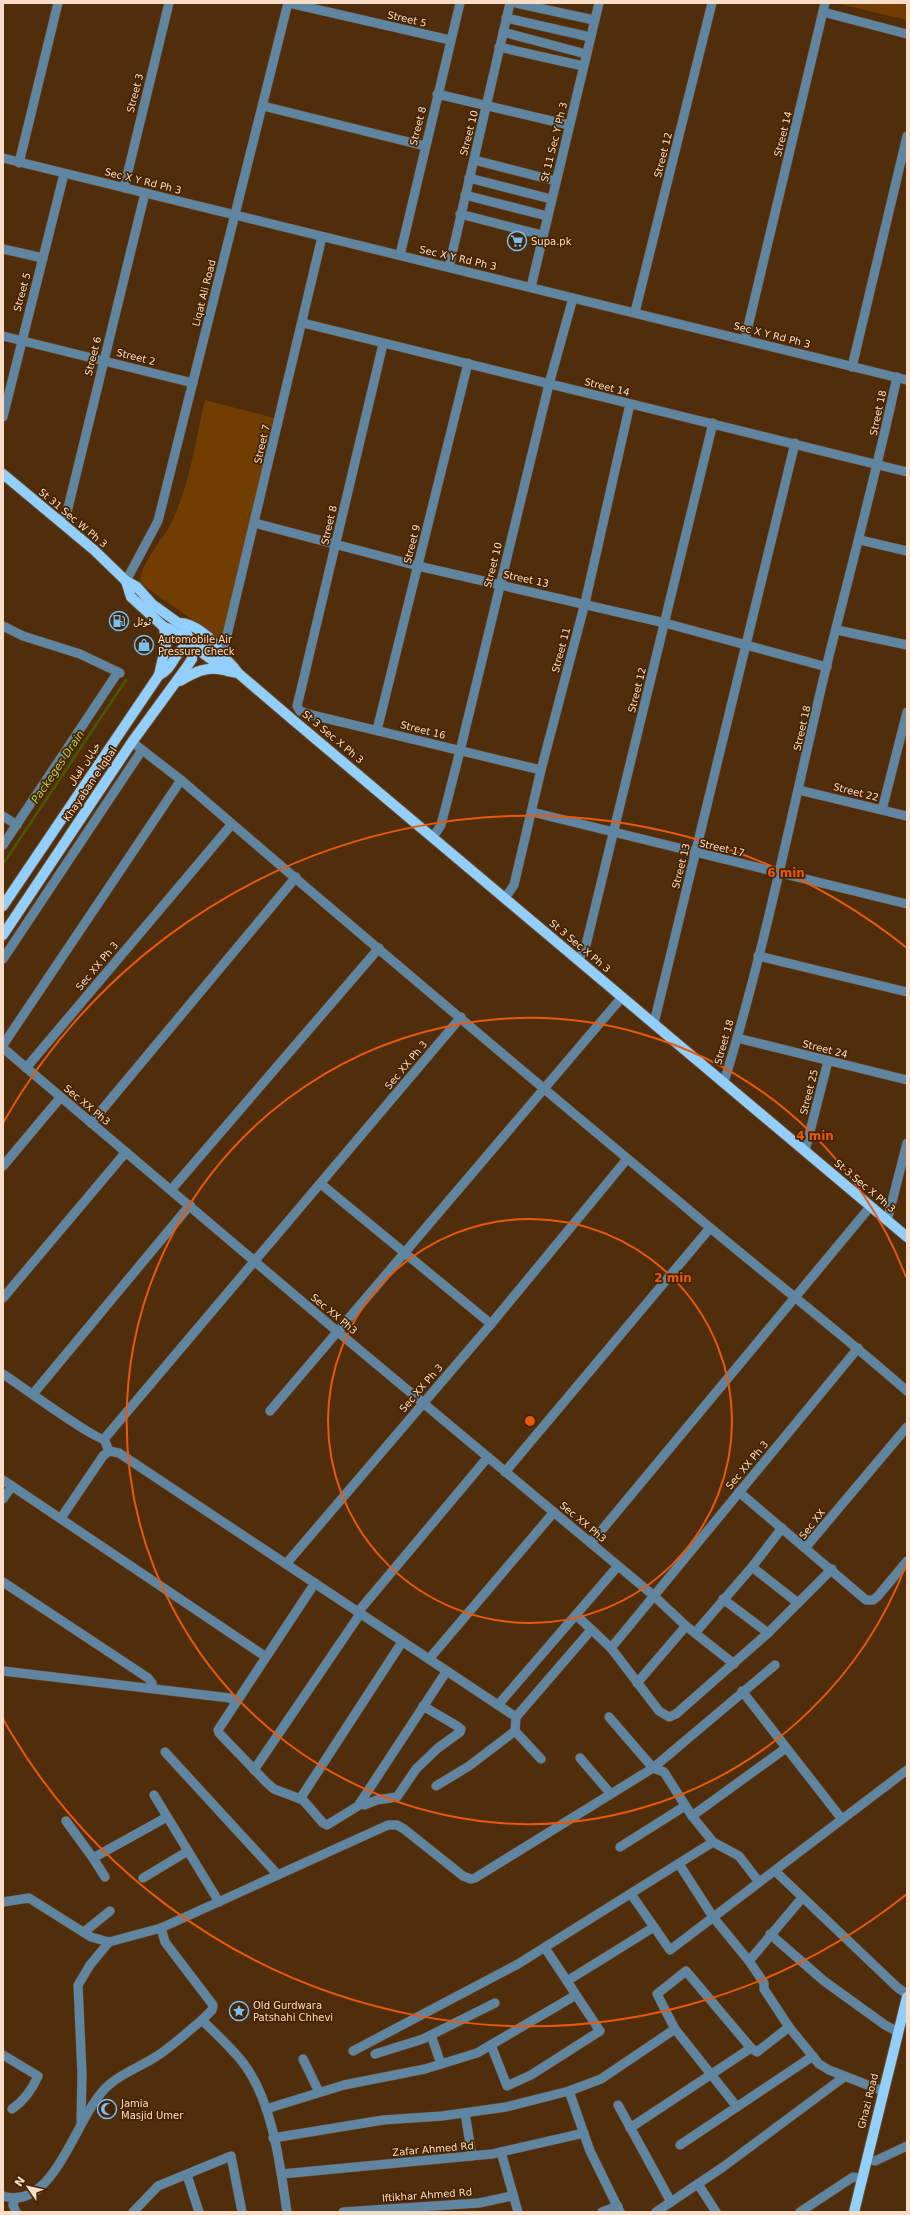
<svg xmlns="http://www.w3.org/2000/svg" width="910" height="2215" font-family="'DejaVu Sans',Vazirmatn,sans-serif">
  <rect width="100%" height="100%" fill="#512e0b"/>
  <!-- green -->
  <g fill="#713d00">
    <polygon points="836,3 907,3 907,20"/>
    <path d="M205,400L274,418L223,636L219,638L144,586L140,580C141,565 160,542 168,529C189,490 195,443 205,400Z"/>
  </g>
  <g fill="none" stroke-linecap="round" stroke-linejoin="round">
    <!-- stream -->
    <polyline stroke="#485800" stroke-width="2.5" points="3,864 126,680"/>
    <defs>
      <g id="minor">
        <polyline points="289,3 450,40"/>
        <polyline points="516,3 594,20"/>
        <polyline points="823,12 907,34"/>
        <polyline points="506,18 590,37"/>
        <polyline points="503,32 586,54"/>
        <polyline points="499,47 583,66"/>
        <polyline points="437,94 569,125"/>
        <polyline points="263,106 425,146"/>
        <polyline points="3,158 907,380"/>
        <polyline points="474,160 556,181"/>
        <polyline points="19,163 58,3"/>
        <polyline points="469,178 551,199"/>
        <polyline points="124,188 169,3"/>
        <polyline points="465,195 547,216"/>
        <polyline points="460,214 542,235"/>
        <polyline points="3,249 43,258"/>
        <polyline points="400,255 460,3"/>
        <polyline points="449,267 510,3"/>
        <polyline points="531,287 599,3"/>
        <polyline points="635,312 712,3"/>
        <polyline points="303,323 907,472"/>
        <polyline points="3,336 193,383"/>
        <polyline points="745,339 825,3"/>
        <polyline points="852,367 907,136"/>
        <polyline points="3,417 64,174"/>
        <polyline points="60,522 67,512 145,193"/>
        <polyline points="255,523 418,566 665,623 827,667"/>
        <polyline points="860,540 907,551"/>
        <polyline points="126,581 158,521 288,3"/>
        <polyline points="3,626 23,636 80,654 120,673"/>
        <polyline points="837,630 907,645"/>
        <polyline points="222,656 322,237"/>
        <polyline points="300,711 297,706 299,698 383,344"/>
        <polyline points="300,711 312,715 541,770"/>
        <polyline points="377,730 468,363"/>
        <path d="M132,742L181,780C347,923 515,1065 683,1205C757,1268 834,1327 907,1391"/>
        <polyline points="799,790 907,816"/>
        <polyline points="882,810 907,712"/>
        <polyline points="532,812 907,904"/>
        <polyline points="3,816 17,825"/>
        <polyline points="433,837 441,825 460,751 549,384 573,298"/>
        <polyline points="3,845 118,672"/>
        <polyline points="505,898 514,885 541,770 585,603 630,404"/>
        <polyline points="758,956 907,992"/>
        <polyline points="3,959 142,750"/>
        <polyline points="578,960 585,949 713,423"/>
        <polyline points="654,1023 795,443"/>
        <polyline points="737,1038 907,1080"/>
        <polyline points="3,1045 181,780"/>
        <polyline points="3,1048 338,1332 653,1595 686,1626 734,1664"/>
        <polyline points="26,1068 232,824"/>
        <path d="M724,1082C766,946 793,806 826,668C850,571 876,475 897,377"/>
        <polyline points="91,1123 296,877"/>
        <polyline points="805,1151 828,1061"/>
        <polyline points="3,1166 60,1098"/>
        <polyline points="321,1184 491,1324"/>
        <polyline points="171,1190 379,948"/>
        <polyline points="887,1221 907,1143"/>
        <polyline points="3,1298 126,1152"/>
        <path d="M3,1374C17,1383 95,1440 104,1439L109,1451L119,1453L516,1717"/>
        <polyline points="33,1394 190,1205"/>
        <polyline points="270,1411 622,997"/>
        <polyline points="104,1439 461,1017"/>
        <polyline points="505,1472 710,1228"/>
        <polyline points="3,1480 266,1657"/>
        <polyline points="739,1492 866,1600 873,1600 878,1596 907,1561"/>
        <polyline points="3,1499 12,1486"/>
        <polyline points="61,1518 103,1456 109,1451"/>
        <polyline points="591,1543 870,1207"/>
        <polyline points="806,1547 907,1427"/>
        <polyline points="286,1564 491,1324 627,1159"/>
        <polyline points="752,1567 798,1603"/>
        <polyline points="3,1582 148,1678 152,1683 151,1688"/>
        <polyline points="315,1583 218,1730 219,1733 267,1783 274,1789 303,1800 323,1823 327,1825 358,1806 446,1672"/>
        <polyline points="723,1599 768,1633"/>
        <polyline points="358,1612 488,1457"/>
        <polyline points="576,1615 611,1648 659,1711 669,1717 676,1714 768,1633 832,1569"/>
        <polyline points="695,1633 752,1567 782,1528"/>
        <polyline points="611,1648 858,1348"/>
        <polyline points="429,1659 554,1512"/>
        <polyline points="3,1671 230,1698 235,1702"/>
        <polyline points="637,1683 686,1626"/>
        <polyline points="742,1691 841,1818"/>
        <polyline points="498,1705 618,1566"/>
        <polyline points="609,1717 653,1768 664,1772 692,1816 713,1842 739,1856 759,1882"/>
        <polyline points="515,1731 541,1759"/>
        <polyline points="165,1752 278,1875"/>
        <polyline points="580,1758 610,1793"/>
        <polyline points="254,1770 360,1614"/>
        <polyline points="436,1786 469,1766 515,1731 516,1717 591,1630"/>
        <polyline points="154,1795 219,1902"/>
        <polyline points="300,1799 402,1642"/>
        <polyline points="360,1803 364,1805 377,1800 397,1797 416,1769 438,1748 460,1732 461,1729 457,1726 423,1706"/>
        <polyline points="692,1816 786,1748"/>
        <polyline points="66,1821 93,1858 167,1817"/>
        <polyline points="620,1847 685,1806"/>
        <polyline points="93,1858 105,1877"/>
        <polyline points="679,1864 713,1917 749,1961 802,1898"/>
        <polyline points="775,1871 898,1988 907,1994"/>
        <polyline points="143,1878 188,1851"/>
        <polyline points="631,1894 670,1950 907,1770"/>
        <polyline points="3,1902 29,1898 91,1937 109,1942"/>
        <path d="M161,1928L165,1942L213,2005L212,2010L202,2020C216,2034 232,2048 244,2064C273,2103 280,2165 287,2212"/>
        <polyline points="84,1932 110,1911"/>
        <polyline points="770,1934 824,1981 885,2025 898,2032"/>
        <polyline points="545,1948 567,1981"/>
        <polyline points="749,1961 764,1983 764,1989 789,2027"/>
        <polyline points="431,2035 441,2064"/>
        <polyline points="491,2045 507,2086 531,2075 600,2031 576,1995"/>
        <polyline points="353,2051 518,1964 713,1842"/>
        <polyline points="375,2054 423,2039 495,2003"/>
        <path d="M3,2055L38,2076C32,2090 25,2100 12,2109"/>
        <polyline points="303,2059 319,2092"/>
        <polyline points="569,2091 601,2079 675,2029"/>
        <polyline points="618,2105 671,2202"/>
        <polyline points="737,2107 675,2029 657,1994 686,1971 751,2048 757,2052 789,2027 819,2064 829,2070 883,2091"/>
        <polyline points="266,2109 344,2085 425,2069 477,2053 576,1995 567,1981 654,1927"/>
        <polyline points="465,2113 472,2156"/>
        <polyline points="81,2121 82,2074 78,1985 90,1965 109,1942 161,1928 388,1825 397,1825 404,1829 463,1876 471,1879 475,1878 653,1768 775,1665"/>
        <polyline points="630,2128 751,2048"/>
        <polyline points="273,2138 383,2120 442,2116 506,2107 569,2091 590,2151 620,2212"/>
        <polyline points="680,2145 813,2056"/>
        <polyline points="501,2152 518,2212"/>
        <polyline points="867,2159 875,2161 907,2146"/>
        <polyline points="282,2174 492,2154 584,2133"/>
        <polyline points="187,2175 199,2212"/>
        <polyline points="698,2184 716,2212"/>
        <path d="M3,2196C56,2213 76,2111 110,2084C124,2072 142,2066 157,2056C173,2046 187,2032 202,2020"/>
        <polyline points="15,2199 13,2205 16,2212"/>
        <polyline points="133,2212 158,2186 231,2156 242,2212"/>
        <polyline points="343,2212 479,2203 512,2196"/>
        <polyline points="602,2212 618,2206"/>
        <polyline points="656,2212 723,2167 844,2077"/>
        <polyline points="800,2212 853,2177 862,2179"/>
      </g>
      <g id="major">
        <polyline points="3,474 94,550 126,581 137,587 152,604 184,627 192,645 192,659 186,668 132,742 3,935"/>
        <polyline points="126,581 131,597 164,627 170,629 227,671 238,673"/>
        <path d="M180,623C192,623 214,638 218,650"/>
        <polyline points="159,675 166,644 164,627"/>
        <path d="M180,681C195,672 206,666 223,670"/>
        <path d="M3,906L159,675C170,671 173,658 181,650C199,632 229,659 238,673L293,720L907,1237"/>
        <polyline points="854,2212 907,1997"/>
      </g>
    </defs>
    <!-- minor casing -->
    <use href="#minor" stroke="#6c4a29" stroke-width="10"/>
    <!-- major casing -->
    <use href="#major" stroke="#6c4a29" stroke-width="12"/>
    <!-- minor -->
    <use href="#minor" stroke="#6085a0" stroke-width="9"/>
    <!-- major -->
    <use href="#major" stroke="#93cffc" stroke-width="10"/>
  </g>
  <!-- distance rings -->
  <g fill="none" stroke="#e8590c" stroke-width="2">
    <circle cx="530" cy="1421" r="202"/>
    <path d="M906 1565A403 403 0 1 1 906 1277"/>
    <path d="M907 1894A605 605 0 0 1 3 1719M3 1123A605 605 0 0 1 907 948"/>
  </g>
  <!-- icons -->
  <defs>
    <symbol id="supermarket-ring" viewBox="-11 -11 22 22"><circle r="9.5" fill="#462400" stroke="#75c0f6" stroke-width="1.5"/><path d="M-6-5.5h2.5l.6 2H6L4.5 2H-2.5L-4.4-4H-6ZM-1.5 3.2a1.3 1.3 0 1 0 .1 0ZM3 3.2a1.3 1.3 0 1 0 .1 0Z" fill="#75c0f6"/></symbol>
    <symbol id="fuel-ring" viewBox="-11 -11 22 22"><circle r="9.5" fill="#462400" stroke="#75c0f6" stroke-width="1.5"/><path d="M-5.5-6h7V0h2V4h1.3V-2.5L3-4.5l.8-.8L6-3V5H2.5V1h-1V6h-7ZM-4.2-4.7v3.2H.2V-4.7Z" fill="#75c0f6"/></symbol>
    <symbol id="shop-ring" viewBox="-11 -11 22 22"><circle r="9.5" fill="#462400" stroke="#75c0f6" stroke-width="1.5"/><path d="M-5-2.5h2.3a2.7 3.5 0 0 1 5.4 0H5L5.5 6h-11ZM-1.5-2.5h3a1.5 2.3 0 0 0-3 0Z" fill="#75c0f6"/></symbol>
    <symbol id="sight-ring" viewBox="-11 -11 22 22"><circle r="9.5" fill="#462400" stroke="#75c0f6" stroke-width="1.5"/><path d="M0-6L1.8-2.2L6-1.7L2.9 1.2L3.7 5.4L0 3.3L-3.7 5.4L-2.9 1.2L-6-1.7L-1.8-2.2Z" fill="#75c0f6"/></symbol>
    <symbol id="mosque-ring" viewBox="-11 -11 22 22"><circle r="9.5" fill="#462400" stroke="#75c0f6" stroke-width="1.5"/><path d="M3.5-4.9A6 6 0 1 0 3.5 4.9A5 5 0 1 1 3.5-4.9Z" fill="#75c0f6"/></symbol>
  </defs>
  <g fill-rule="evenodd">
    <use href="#supermarket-ring" x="506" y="230" width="22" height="22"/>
    <use href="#fuel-ring" x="108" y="610" width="22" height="22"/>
    <use href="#shop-ring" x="133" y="634" width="22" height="22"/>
    <use href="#sight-ring" x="228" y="2000" width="22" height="22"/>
    <use href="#mosque-ring" x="96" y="2098" width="22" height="22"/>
  </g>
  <g text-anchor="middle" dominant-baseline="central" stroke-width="3.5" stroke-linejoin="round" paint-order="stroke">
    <!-- street labels -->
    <g font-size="10" fill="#f9ddc7" stroke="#462400">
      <text transform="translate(407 19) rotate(13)">Street 5</text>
      <text transform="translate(135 93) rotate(-76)">Street 3</text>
      <text transform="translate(418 126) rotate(-76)">Street 8</text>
      <text transform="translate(469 133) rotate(-76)">Street 10</text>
      <text transform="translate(783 134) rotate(-76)">Street 14</text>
      <text transform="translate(554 142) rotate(-76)">St 11 Sec Y Ph 3</text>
      <text transform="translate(663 155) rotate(-76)">Street 12</text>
      <text transform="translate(143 181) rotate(14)">Sec X Y Rd Ph 3</text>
      <text transform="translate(458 258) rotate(13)">Sec X Y Rd Ph 3</text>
      <text transform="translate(22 292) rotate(-75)">Street 5</text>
      <text transform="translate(204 293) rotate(-76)">Liqat Ali Road</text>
      <text transform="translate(772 335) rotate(14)">Sec X Y Rd Ph 3</text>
      <text transform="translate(93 356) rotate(-76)">Street 6</text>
      <text transform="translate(136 357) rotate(14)">Street 2</text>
      <text transform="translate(607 387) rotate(14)">Street 14</text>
      <text transform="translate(878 413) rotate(-78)">Street 18</text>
      <text transform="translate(262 444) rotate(-77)">Street 7</text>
      <text transform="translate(73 518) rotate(40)">St 31 Sec W Ph 3</text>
      <text transform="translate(329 525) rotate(-77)">Street 8</text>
      <text transform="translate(412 544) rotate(-76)">Street 9</text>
      <text transform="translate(493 565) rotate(-76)">Street 10</text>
      <text transform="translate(526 579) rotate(12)">Street 13</text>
      <text transform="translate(561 650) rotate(-75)">Street 11</text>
      <text transform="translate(637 690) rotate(-76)">Street 12</text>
      <text transform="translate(802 728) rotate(-77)">Street 18</text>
      <text transform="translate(423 730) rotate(14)">Street 16</text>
      <text transform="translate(333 737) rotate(40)">St 3 Sec X Ph 3</text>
      <text transform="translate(84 764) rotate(-56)">خیابان اقبال</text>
      <text transform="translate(90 784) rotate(-56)">Khayaban e Iqbal</text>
      <text transform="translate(856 792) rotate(14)">Street 22</text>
      <text transform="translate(722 848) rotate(13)">Street 17</text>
      <text transform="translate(681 866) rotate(-76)">Street 13</text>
      <text transform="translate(580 946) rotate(40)">St 3 Sec X Ph 3</text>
      <text transform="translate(97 966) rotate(-50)">Sec XX Ph 3</text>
      <text transform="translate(724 1042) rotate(-74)">Street 18</text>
      <text transform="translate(825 1049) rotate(14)">Street 24</text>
      <text transform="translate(406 1065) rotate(-50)">Sec XX Ph 3</text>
      <text transform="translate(809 1092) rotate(-76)">Street 25</text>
      <text transform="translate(87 1105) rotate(40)">Sec XX Ph3</text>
      <text transform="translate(865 1186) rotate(40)">St 3 Sec X Ph 3</text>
      <text transform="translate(334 1314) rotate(40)">Sec XX Ph3</text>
      <text transform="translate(421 1388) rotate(-49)">Sec XX Ph 3</text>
      <text transform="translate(747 1465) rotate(-50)">Sec XX Ph 3</text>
      <text transform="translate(583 1522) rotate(40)">Sec XX Ph3</text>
      <text transform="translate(812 1524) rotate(-52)">Sec XX</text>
      <text transform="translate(868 2101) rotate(-76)">Ghazi Road</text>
      <text transform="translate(433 2149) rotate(-5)">Zafar Ahmed Rd</text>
      <text transform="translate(427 2195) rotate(-4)">Iftikhar Ahmed Rd</text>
    </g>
    <!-- poi labels -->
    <g font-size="10" fill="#f9ddc7" stroke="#462400" text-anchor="start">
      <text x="531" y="241">Supa.pk</text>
      <text x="133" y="621">ٹوٹل</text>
      <text x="158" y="639">Automobile Air<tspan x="158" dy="12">Pressure Check</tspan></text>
      <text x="253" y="2005">Old Gurdwara<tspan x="253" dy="12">Patshahi Chhevi</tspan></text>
      <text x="121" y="2103">Jamia<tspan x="121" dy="12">Masjid Umer</tspan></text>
    </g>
    <!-- water labels -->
    <g font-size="11" font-style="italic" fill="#b1d04c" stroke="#462400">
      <text transform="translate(58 767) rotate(-56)">Packeges Drain</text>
    </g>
  </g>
  <circle cx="530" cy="1421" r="6" fill="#e8590c" stroke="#462400" stroke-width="2"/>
  <g font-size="12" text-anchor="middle" font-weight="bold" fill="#e8590c" stroke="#462400" stroke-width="3.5" stroke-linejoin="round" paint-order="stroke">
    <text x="786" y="877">6 min</text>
    <text x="815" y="1140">4 min</text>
    <text x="673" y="1282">2 min</text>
  </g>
  <!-- border -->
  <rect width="910" height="2215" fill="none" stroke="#f9ddc7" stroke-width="8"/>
  <!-- north arrow -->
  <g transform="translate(28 2187) rotate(304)" stroke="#462400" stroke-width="3" paint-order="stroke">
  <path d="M0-3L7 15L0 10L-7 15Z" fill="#f9ddc7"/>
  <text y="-6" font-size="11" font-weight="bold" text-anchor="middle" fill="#f9ddc7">N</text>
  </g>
</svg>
